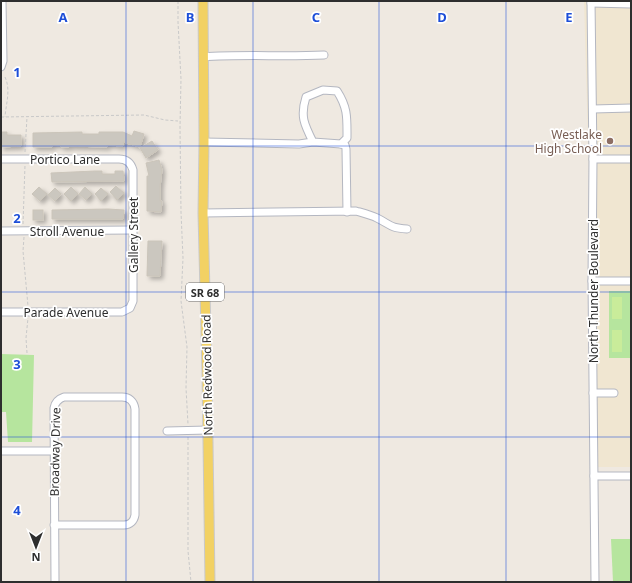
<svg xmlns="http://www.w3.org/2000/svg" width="632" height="583" font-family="'Noto Sans',sans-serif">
  <defs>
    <filter id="shadow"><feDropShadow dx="3" dy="3" stdDeviation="2" flood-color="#0004"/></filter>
  </defs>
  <rect width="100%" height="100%" fill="#efe9e1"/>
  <!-- education -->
  <polygon fill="#f0e6d1" points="584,1 631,1 631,467 595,467 592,281"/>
  <!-- green -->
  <g fill="#b6e59e">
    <rect x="609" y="291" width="22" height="67"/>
    <polygon points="1,354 34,355 32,442 8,442 6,412 1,412"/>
    <polygon points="611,539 631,539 631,582 613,582"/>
  </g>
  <!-- pitch -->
  <g fill="#c9ec9a">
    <rect x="612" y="297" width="10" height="22"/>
    <rect x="612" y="330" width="10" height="22"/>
  </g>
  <!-- building -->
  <g fill="#cbc7bf" stroke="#cbc5ba" filter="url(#shadow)">
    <polygon points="134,131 144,134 140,147 123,142 123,146 116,146 116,145 107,145 107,147 69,146 69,147 61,147 61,145 52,145 52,147 33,147 33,133 82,132 82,134 99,134 99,132 123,132 132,136"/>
    <polygon points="2,132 7,132 7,135 21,135 21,146 1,147 1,134"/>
    <polygon points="152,141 158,150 146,158 140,148"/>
    <polygon points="159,160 162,170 160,187 160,201 162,201 161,212 147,211 147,176 149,176 146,163"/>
    <polygon points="95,171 102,171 102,174 115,174 115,171 123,171 124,181 52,182 51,173"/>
    <polygon points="116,186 124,193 117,200 110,192"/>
    <polygon points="39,187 47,194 40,201 32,194"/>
    <polygon points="71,187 78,194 71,201 64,194"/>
    <polygon points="85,187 92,194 86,200 79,194"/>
    <polygon points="55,188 61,194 55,201 48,195"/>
    <polygon points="101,188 108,194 101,201 95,194"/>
    <polygon points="108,209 124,210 123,219 52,219 52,210"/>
    <rect x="33" y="210" width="10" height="10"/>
    <polygon points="148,241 162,241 160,276 147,276"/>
  </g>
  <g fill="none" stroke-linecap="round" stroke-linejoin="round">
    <defs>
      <g id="minor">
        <polyline points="591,1 593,159 592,281 595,582"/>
        <polyline points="591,3 631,4"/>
        <path d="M203,57C243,54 283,57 324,55"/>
        <polyline points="1,67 3,61 2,1"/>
        <polyline points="593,109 631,108"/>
        <path d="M204,142L299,144L313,142L341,144L347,138C347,118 348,108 337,91L323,90L306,97C300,116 304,124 313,142"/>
        <polyline points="341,144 345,145 346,149 347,212"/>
        <path d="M1,159H119C126,159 131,163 133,170V301L130,308L122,312H1"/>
        <polyline points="593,159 631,159"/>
        <path d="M203,213L356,211C363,213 371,215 377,218C391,225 390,228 407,229"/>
        <polyline points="1,231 133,230"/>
        <polyline points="592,281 631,281"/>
        <polyline points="593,393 614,393"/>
        <polyline points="167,431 208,430"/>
        <polyline points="1,451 54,451"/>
        <polyline points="594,476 631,476"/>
        <path d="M54,525H124C130,525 134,521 135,515V409C134,401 129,397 122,397H64C58,399 55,402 54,408L55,582"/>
      </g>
      <polyline id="major" points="203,1 204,142 203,213 207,371 210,582"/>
    </defs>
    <!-- minor casing -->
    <use href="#minor" stroke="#b4b7c1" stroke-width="9"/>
    <!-- major casing -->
    <use href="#major" stroke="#c9c9c9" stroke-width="11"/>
    <!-- path -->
    <g stroke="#c9c9c9" stroke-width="1" stroke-dasharray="3 2" stroke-linecap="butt">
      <polyline points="178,1 178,22 181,79 180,127 181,212 183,258 181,301 187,347 186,388 188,424"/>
      <path d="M5,77C11,90 6,103 5,117"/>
      <polyline points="1,117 144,115 165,120 178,121"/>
      <polyline points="25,152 27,117"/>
      <polyline points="23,224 25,165"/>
      <polyline points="24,237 23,251 28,306"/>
      <polyline points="27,353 26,338 28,318"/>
      <polyline points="188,437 188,551 191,582"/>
    </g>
    <!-- minor -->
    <use href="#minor" stroke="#fff" stroke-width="7"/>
    <!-- major -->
    <use href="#major" stroke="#f2d163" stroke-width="9"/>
  </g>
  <!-- grid -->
  <path fill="none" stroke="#1d4ed8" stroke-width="1" stroke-opacity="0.55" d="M126,1V582M253,1V582M379,1V582M506,1V582M1,146H631M1,292H631M1,437H631"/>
  <!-- markers -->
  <circle fill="#8d6e63" stroke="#fff" stroke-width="1.5" cx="610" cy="141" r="4"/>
  <g text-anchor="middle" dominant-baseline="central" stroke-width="3.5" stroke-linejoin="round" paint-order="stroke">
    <!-- shield labels -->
    <rect fill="#fff" stroke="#6d6d6d" stroke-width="1" x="186" y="283" width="38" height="18" rx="3"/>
    <g font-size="11" font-weight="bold" fill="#2e2e2e">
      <text x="205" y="292">SR 68</text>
    </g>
    <!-- education labels -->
    <g font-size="12" fill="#785e54" stroke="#fff" text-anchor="end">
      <text x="602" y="134">Westlake<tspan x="602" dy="14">High School</tspan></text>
    </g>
    <!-- street labels -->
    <g font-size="12" fill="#2e2e2e" stroke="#fff">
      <text x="65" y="159">Portico Lane</text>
      <text x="67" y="231">Stroll Avenue</text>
      <text transform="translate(133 235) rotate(-90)">Gallery Street</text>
      <text transform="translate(593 291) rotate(-90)">North Thunder Boulevard</text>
      <text x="66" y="312">Parade Avenue</text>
      <text transform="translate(207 375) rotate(-91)">North Redwood Road</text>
      <text transform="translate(55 452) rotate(-89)">Broadway Drive</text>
    </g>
  </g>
  <g font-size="13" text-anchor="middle" font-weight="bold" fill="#1d4ed8" stroke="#fff" stroke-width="3.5" stroke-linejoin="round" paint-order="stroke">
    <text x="63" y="22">A</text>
    <text x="190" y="22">B</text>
    <text x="316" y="22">C</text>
    <text x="442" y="22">D</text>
    <text x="569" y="22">E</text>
    <text x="17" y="77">1</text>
    <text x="17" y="223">2</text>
    <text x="17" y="369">3</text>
    <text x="17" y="515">4</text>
  </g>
  <!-- border -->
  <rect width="632" height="583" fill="none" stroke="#2e2e2e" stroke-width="4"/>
  <!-- north arrow -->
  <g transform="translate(36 547) rotate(180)" stroke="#ffffff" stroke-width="3" paint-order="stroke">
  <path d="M0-3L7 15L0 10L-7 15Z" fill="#2e2e2e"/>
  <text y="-6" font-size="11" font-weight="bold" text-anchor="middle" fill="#2e2e2e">N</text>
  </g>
</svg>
